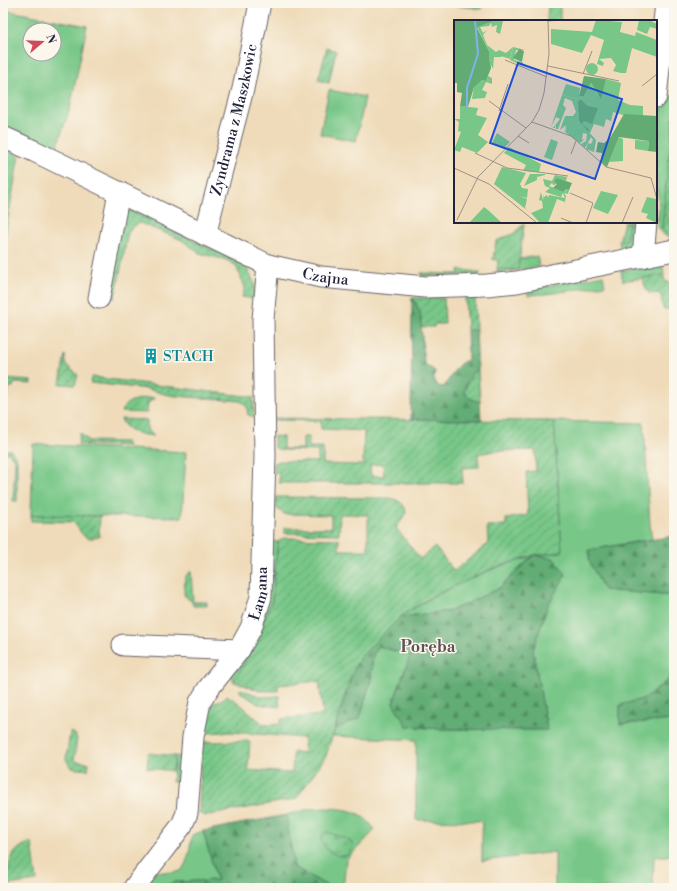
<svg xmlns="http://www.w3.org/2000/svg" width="677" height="891" font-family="'Libre Bodoni',serif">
  <defs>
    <pattern id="forest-firs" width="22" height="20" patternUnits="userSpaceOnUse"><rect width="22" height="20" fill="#62ac74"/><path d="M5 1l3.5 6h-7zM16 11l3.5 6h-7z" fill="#508c60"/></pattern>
    <pattern id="wetland-marsh" width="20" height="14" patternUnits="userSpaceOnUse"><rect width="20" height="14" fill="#78c788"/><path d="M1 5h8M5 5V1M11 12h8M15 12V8" fill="none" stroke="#62a170"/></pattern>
    <pattern id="garden-furrows" width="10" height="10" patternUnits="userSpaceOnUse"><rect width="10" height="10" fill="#78c788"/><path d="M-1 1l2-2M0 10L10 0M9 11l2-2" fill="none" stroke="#62a170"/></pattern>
  </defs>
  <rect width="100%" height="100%" fill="#fbf7ec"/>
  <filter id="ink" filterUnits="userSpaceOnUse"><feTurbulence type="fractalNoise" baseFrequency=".025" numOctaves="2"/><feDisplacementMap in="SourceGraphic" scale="8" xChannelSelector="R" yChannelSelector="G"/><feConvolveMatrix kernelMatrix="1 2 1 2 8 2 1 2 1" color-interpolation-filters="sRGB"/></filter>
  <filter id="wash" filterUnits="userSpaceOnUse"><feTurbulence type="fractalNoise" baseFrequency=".012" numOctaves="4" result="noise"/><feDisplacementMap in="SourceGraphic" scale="16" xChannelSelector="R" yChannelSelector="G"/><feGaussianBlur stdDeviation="0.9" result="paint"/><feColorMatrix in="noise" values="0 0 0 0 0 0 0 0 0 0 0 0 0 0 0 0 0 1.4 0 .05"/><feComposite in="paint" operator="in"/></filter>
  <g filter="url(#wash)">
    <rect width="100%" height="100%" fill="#efdbb9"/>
    <!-- grass -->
    <g fill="#78c788" stroke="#4d7462" fill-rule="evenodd">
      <polygon points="434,3 480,3 482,9 438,3"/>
      <polygon points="674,3 674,74 666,72"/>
      <path d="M4,10L87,26L70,108L56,149L3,125ZM30,30H54V54H30Z"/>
      <polygon points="329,90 365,97 356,141 320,134"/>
      <polygon points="669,96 674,97 674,109 662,228 668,236 674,235 674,239 665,236 657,226 659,208 656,165 662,101"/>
      <polygon points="3,148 19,155 3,249"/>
      <polygon points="123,205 245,265 123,208"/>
      <path d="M629,222H635C634,233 634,246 621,250L619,241L626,240Z"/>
      <polygon points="537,256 539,267 498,273 497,269 517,270 520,259"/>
      <polygon points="662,262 664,275 623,281 621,271"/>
      <polygon points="459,270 480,272 479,275 422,276 421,273 458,274"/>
      <polygon points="603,275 605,285 547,294 528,295 527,290"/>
      <path d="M554,421L644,423L650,525L652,539L589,550L604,590L674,596V663L670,678L646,698L620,706V724L674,720V855L654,857L653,888H555V852L482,861V821L416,820V740L332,736L335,729L360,718L371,679L373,655L379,646L410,656L393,703L407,726L440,729L547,730L533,651L547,607L565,574L534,555L498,589L451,611L400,617C450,585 503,559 562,552Z"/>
      <polygon points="33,444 186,452 182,517 31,515"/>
      <polygon points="271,541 278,542 272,601 253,647 234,682 231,675"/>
      <polygon points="175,756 185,757 181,781 172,782"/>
      <path d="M326,808C348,809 361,810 375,830L346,860L343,888H331L294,867L286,815L309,809Z"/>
      <path d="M203,831L217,880L175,882L160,888H141L153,872C163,871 172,874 181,871C190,859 189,849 192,835Z"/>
    </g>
    <!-- forest -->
    <g fill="url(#forest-firs)" stroke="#426758">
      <path d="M412,298L420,311L424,363L435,371L434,381L438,386L444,387C451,377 456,363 468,360L467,330H476L478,370L472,373L469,398L480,402L481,420L411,419Z"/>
      <polygon points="674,536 674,596 604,590 589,561 589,550"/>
      <polygon points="534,555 553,558 566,574 547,607 533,651 547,730 440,729 407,726 393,703 410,656 379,646 373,655 371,679 360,718 335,729 351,676 360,657 400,617 451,611 498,589"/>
      <polygon points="674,663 674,720 620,724 620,705 646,698 670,678"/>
      <polygon points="286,815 294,867 331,888 160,888 175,882 217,880 203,831"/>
    </g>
    <!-- wetland -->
    <path fill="url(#wetland-marsh)" stroke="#4d7462" d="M328,832C337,838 349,835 353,846L348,855C337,859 325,851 321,840L324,833Z"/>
    <!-- garden -->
    <g fill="url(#garden-furrows)" stroke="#4d7462" fill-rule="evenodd">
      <polygon points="548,3 560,3 560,21 547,21"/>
      <polygon points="327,48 336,51 329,83 318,80"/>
      <polygon points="673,118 674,157 670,192 673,204 668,213 670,225 674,227 674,235 668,236 662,228"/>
      <polygon points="123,208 245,265 255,284 254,299 242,297 245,287 236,266 227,260 199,253 182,240 140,223 132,227 128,233 115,298 107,297"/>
      <polygon points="624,222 629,222 626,240 619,241"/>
      <polygon points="524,224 518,270 497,269 498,262 496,259 493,260 496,241 513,234"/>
      <polygon points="664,275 665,282 669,282 670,309 663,309 661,296 658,293 650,294 647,291 642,278"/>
      <polygon points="475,297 476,330 467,330 465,298"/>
      <polygon points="413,298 444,298 445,324 434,324 434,327 422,327 420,311"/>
      <polygon points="65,355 66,365 78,375 75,385 60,384"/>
      <polygon points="478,370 480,402 469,398 464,392 472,373"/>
      <polygon points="92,377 253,397 254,417 248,415 246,405 240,401 176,396 164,394 148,389 90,383"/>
      <polygon points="6,379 32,381 32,384 14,383 13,387 9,387 8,397 3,398 3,383"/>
      <path d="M147,398H155L148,403L147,413L121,412C125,401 136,399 147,398Z"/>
      <path d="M274,418L554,421L562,552L534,555L491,569L431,597L400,617L360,657L351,676L326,756L296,799L204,816L199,813L201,750L204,747V742L250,741L248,770L292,773L293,752L304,753V738L232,732L204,733L200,730L211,704L225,698L227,695L240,704L264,725L281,724V719L323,715L319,681L278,685V691H261L234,682L253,647L272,601L278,542L284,538L339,539V550H368V515L340,514L339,534L284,533V528H331V515L284,514L276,508V497L390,498C399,500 406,504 406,514L396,528L420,559L435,547L454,571L488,544L487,526L506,525V519L528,515L526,472L536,471L535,450L494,451L478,454L479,467L462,468L463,483H279V473H274V463L280,461L317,462L318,451L280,450L274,447V436L283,437V449H303V437H309V447H323V464L363,465L364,431L321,429V421L274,420ZM383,464L384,476H371L370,465Z"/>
      <path d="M121,419L147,420V429L154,436C141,435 126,432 121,419Z"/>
      <polygon points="80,433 89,441 126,442 128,446 78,444"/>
      <polygon points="3,450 11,450 17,459 17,501 13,501 15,461 9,453 3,453"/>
      <path d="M31,515L100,516L99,537C80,541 84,533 73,522L31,521Z"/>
      <polygon points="191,571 193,602 207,602 207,606 193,606 192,602 184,595 185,577"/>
      <polygon points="240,689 262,697 279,696 280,707 258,704 240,692"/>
      <polygon points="70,732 75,734 77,739 74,761 89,763 88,770 71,768 66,759"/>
      <polygon points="148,753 175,756 173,771 147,768"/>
      <path d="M32,842L37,881L8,885C8,863 9,849 32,842Z"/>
    </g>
  </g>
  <g filter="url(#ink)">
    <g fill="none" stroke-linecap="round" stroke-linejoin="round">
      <defs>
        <g id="minor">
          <polyline points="656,97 666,3"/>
          <path id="s1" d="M3,137L34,151L268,265L321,277L425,287L487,285L517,282L674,250"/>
          <path id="s2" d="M205,235L243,89L260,3"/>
          <polyline points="643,257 646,222"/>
          <polyline points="99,298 119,192"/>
          <polyline points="123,645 239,650"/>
          <path id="s3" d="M134,888L182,825L187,813L193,737L200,702L208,689L239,650L251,628L261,597L265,456L263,319L268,265"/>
        </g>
      </defs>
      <!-- minor casing -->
      <use href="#minor" stroke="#6a6367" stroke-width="23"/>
      <!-- minor -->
      <use href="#minor" stroke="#fff" stroke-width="21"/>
    </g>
  </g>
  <!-- icons -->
  <defs>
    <symbol id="building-bare" viewBox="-9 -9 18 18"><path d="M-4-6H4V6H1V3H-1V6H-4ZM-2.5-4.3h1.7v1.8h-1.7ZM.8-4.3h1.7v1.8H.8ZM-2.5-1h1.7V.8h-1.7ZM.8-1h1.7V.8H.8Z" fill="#0f9aa8" stroke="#fbf7ec" stroke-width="2.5" paint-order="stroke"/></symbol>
  </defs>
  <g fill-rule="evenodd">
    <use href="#building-bare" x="140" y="345" width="22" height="22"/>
  </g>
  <g text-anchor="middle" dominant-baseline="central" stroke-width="3" stroke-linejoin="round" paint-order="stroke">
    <!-- street labels -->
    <g font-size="15" fill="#22223b" stroke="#fbf7ec">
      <text stroke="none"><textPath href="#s2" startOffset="119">Zyndrama z Maszkowic</textPath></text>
      <text stroke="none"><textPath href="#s1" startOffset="353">Czajna</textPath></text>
      <text stroke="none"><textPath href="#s3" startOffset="330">Łamana</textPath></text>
    </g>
    <!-- culture labels -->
    <g font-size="15" fill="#0d838f" stroke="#fbf7ec" text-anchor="start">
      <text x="163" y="356">STACH</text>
    </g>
    <!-- neighbourhood labels -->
    <g font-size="16" font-weight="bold" fill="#61525a" stroke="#fbf7ec">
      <text x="428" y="647">Poręba</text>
    </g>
  </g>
  <!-- overview -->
  <g transform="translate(454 20)">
    <rect width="203" height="203" fill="#efdbb9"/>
    <path d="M142,0L168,2L166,12L181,16L182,12L203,20V37L178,28L172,53H167L159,51L162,45L157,38L145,39L150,43L149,46L143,44L150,20L137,15L128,33L97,24V9L138,12ZM185,0H195L203,4V9L196,7L193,14L183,10ZM59,27L71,30H62L60,40L68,42L72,47L56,40ZM132 49a6 6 0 1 1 12 0a6 6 0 1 1-12 0ZM34,56L38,58V64L32,62L28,70L33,72L31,78L18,79L20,66L28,60L32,61ZM152,59L167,63L164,80L176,85L189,86V96L169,95L159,92L157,101L152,99L150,107L140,104L136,113L135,109L128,104L134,86L127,79L123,82L125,101L123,88V82L124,79L108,75L112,64L126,68L125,76H130L137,63L144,75ZM6,86L24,88L22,95L33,98L24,115L34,122L23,133L8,127L6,132L0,130L7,112L4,111L5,102L0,99H6ZM43,113L56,122L49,129L38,123ZM165,117L169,119V141L155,142ZM97,119L104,122L98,140L90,137ZM181,120L195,121L194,131L181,129ZM55,127L87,144L85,152L69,151L72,145L50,133ZM48,147L72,153L66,164L68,168L74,169L73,178L66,176L73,179L71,188L74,191L40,164ZM76,154H91V155L83,157V160L70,166ZM101,155L113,157L112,161L102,159L100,162L103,164L99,165L98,163L95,166L111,172L112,169L115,170L114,174L110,173L112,176L111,182L103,179L94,203H86L77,193L89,188L88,181L85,180L87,172L89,180L90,174V177L93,175L94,178L95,175L111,178L109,173L107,177L91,172L96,168L91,166L89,159L98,161ZM147,171L164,175L154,194L139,188ZM193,177L202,179L203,203L192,198L194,194L187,192ZM30,187L34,190L48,203H15Z" fill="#78c788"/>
    <path d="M0,0H42L23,8L35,31L37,48L32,61L28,60L20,67L14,87L6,86L8,73L3,72V63H0ZM65,29L70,31L68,42L59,38ZM130,56L152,59L147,79L137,63L130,76H125ZM127,79L134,86L144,88L138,104L130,101L128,104L135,109L136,113L128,107L125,101L123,82ZM170,94L203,96V132L194,131L195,121L165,117L153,147L147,142L148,133L142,132L144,122L150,123L156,118ZM102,158L118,163L115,170L112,169L110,172L99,168L103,164L100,162Z" fill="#62ac74"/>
    <path d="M42,0L49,1L46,14L42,12L43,5L38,7L37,3L35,6L26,7L29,13L33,10L29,15L33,25L42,32L45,30L52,33L59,27L56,39L47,36L48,37H40L39,49L35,41V31L23,7ZM108,75L124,79L125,101L142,120L140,132L132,129L134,123L137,124L139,120L137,117L131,128L127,124L132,121L133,114L129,113L128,120L131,119L126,123L111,112L113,106L110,111L112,105L106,110L111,96H119L122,92L118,81L111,78L109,85L112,88L104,109H102V104L101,108H99L106,99L102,97L97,107Z" fill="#78c788"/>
    <path fill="none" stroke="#82b1ed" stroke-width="2" d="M13,88V68L24,34L21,0"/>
    <path fill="none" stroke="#9d9187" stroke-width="1" d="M94,1L107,0M51,40L93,57M94,46L165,61M129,54L138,31M188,66L203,54M35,81L72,108M45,91L54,64M78,102L117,116L152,147L197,158M64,116L75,123M21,133L53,148L114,156M117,134L122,121M0,148L35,164L83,203M197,158L203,179M116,173L139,183L132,203M107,198L119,203M3,200L24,157L78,102L85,90L90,73L95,34L94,0M168,203L179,177"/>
    <path fill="#1d4ed8" fill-opacity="0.15" stroke="#1d4ed8" stroke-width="2" d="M64,43L168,79L141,159L36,123Z"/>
    <rect width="203" height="203" fill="none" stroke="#22223b" stroke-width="2"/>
  </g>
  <!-- margin -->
  <rect width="677" height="891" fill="none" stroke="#fbf7ec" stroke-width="16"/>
  <!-- north arrow -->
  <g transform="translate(42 42) rotate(71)"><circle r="19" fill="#fbf7ec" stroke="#a4a2a5"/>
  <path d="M0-3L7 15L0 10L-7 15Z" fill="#d1495b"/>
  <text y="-6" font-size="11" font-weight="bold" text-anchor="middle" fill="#22223b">N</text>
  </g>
</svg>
